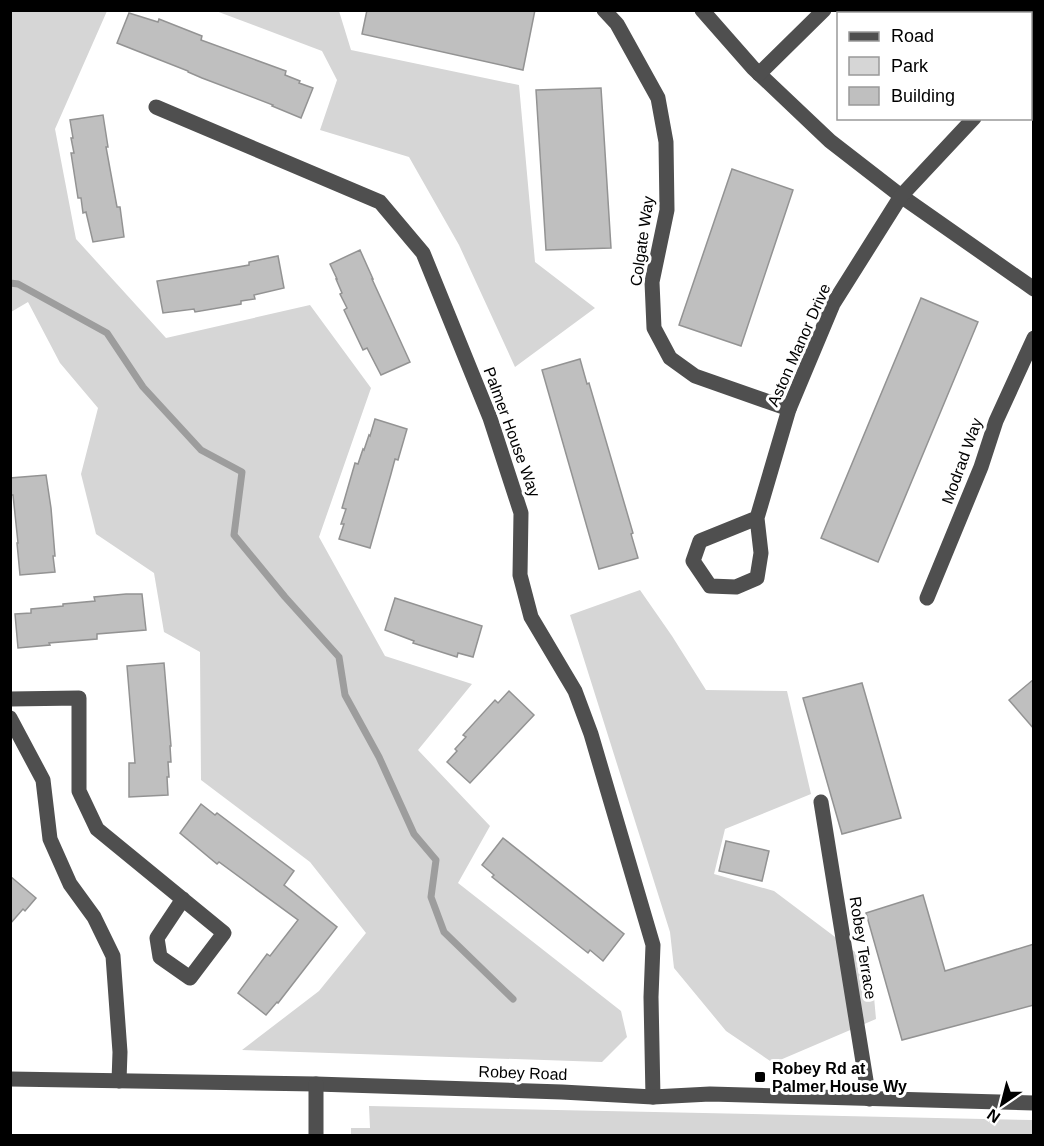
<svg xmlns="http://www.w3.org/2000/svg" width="1044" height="1146" font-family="Helvetica,sans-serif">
  <rect width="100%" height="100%" fill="#fff"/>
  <!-- green -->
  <g fill="#d6d6d6">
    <polygon points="11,10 107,11 55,129 76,239 166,338 310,305 371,388 319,537 385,656 472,684 418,750 490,826 458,883 621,1011 627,1037 602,1062 242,1050 319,991 366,933 310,862 201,780 200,652 164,632 154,573 96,534 81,474 98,408 60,363 28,302 11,312"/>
    <polygon points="216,11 339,11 351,50 519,85 535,262 595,308 515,367 459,245 409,157 320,130 337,80 322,51"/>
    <polygon points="640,590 672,636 706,690 787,691 811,794 725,829 714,874 774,891 871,964 876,1019 773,1063 726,1031 674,968 670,932 570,615"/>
    <polygon points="369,1106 1033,1120 1034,1135 351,1135 351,1128 370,1128"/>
  </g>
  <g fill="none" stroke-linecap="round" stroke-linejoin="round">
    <!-- stream -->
    <polyline stroke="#9d9d9d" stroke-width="7" points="10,283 18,284 107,333 143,387 201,450 242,472 234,535 285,597 339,657 345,695 379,757 414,834 436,860 431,897 444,932 513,999"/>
  </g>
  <!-- building -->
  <g fill="#bfbfbf" stroke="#939393" stroke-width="1.5">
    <polygon points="367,10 535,10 523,70 362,34"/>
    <polygon points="129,13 158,22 159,19 202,36 201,40 286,71 285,75 300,81 299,83 313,88 301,118 272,106 273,105 202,78 188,72 188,71 117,43"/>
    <polygon points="601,88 611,248 546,250 536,90"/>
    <polygon points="103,115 108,147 106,147 117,207 120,207 124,237 93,242 86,212 83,213 81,198 78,198 71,153 74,153 71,138 73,138 70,120"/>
    <polygon points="732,169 793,190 741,346 679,325"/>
    <polygon points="360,250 373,279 372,279 410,362 381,375 367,348 363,350 344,310 347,308 340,294 342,293 336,279 337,279 330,264"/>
    <polygon points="278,256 284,288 254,295 255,299 241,301 241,304 195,312 194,309 163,313 157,281 249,265 249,262"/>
    <polygon points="921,298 978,322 878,562 821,538"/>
    <polygon points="580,359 587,384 589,383 633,533 631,534 638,558 599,569 542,370"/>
    <polygon points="375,419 407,429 398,460 395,459 391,474 370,548 339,539 344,524 341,524 346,509 342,508 355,463 358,464 363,449 364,450 369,435 370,436"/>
    <polygon points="46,475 51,508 55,556 53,556 55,572 20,575 17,543 18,543 13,495 10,495 10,478"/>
    <polygon points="126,594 142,594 146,630 97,634 97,639 49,643 50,645 18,648 15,614 31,613 31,609 63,606 63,604 95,601 94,597"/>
    <polygon points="395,598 482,626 473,657 458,653 457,657 413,643 414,641 385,630"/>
    <polygon points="164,663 171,746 170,746 171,762 168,762 169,777 167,777 168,795 129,797 129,763 135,763 127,666"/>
    <polygon points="1034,679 1034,729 1009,700"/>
    <polygon points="862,683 901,818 842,834 803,698"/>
    <polygon points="509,691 534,715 470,783 447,762 457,751 455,749 466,737 463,735 495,700 498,703"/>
    <polygon points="201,804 215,815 217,813 294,871 284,885 337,927 278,1003 277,1002 266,1015 238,993 267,954 270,956 298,920 219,862 217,864 180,833"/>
    <polygon points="503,838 624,934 603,961 590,950 588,953 492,877 494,875 482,865"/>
    <polygon points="726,841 769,851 762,881 719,871"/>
    <polygon points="10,876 36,898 25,911 23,909 10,924"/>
    <polygon points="923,895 945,971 1034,944 1034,1005 902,1040 866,913"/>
  </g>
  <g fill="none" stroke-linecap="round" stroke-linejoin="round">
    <!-- minor -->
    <g stroke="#4f4f4f" stroke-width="15">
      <polyline points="604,10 617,24 658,98 666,142 667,210 652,282 654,328 670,358 695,376 789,409"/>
      <polyline points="702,10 753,68 830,141 901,196 1034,289"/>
      <polyline points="1030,68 1034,65"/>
      <polyline points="759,74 824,10"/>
      <polyline points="156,107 380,202 423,253 490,418 521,513 520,575 531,617 575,691 591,734 653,945 651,997 653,1097"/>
      <polyline points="757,518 761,553 757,578 736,587 710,586 693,561 700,541 757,518 789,409 833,304 901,196 974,118"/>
      <polyline points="927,598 981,467 996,421 1034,338"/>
      <polyline points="10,699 79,698 79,791 97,829 224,933 190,978 160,957 157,938 183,899"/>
      <polyline points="10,718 43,780 50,839 70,884 94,917 113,956 120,1052 119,1081"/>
      <polyline points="821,802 869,1099"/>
      <polyline points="10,1079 316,1084 562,1092 653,1097 710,1094 1034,1103"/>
      <polyline points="316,1136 316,1084"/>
    </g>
  </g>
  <!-- markers -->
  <rect fill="#000" stroke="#fff" stroke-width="2" x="754" y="1071" width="12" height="12" rx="3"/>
  <g text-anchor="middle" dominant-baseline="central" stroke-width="6" stroke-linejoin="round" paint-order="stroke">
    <!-- street labels -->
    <g font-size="16" fill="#000" stroke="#fff">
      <text transform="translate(642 241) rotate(-82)">Colgate Way</text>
      <text transform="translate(799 345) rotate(-66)">Aston Manor Drive</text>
      <text transform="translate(512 432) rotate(70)">Palmer House Way</text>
      <text transform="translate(962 461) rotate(-70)">Modrad Way</text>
      <text transform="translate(863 948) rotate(81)">Robey Terrace</text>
      <text transform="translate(523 1073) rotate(2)">Robey Road</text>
    </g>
    <!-- poi labels -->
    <g font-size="16" font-weight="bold" fill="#000" stroke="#fff" text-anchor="start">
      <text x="772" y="1068">Robey Rd at<tspan x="772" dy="18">Palmer House Wy</tspan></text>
    </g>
  </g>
  <!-- border -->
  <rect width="1044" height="1146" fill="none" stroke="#000000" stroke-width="24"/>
  <!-- legend -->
  <rect x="837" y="12" width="195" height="108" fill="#ffffff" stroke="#999999" stroke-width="1.5"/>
  <rect x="849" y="32" width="30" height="9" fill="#4f4f4f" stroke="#999999" stroke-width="1.5"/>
  <text x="891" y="42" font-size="18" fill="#000000">Road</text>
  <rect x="849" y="57" width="30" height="18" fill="#d6d6d6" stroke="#999999" stroke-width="1.5"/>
  <text x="891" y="72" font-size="18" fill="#000000">Park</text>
  <rect x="849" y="87" width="30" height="18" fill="#bfbfbf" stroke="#999999" stroke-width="1.5"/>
  <text x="891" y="102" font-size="18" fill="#000000">Building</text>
  <!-- north arrow -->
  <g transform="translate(1002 1104) rotate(215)" stroke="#ffffff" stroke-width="4.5" paint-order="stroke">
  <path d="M0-4.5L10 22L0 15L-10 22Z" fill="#000000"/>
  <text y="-9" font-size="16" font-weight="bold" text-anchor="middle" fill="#000000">N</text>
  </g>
</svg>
